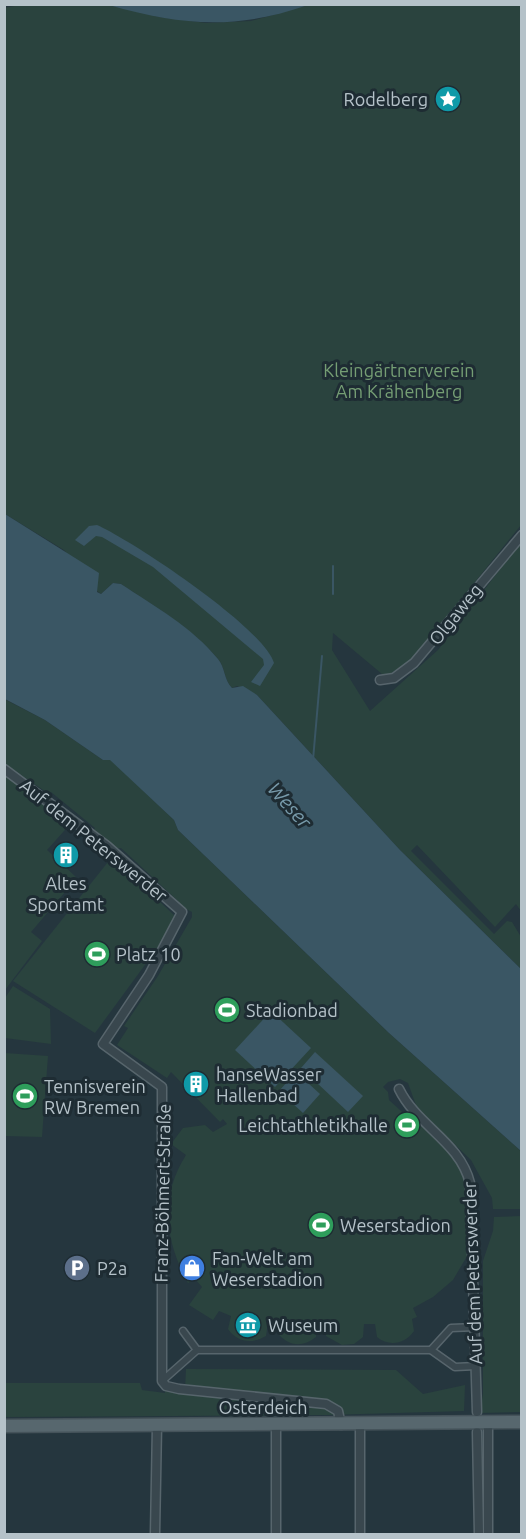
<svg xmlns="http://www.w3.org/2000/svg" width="526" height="1539" font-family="Ubuntu,sans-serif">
  <rect width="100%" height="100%" fill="#25363e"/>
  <!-- green -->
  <g fill="#2a433e">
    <path d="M25,4L109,5L160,17L206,23L251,21L308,5H521V525L412,660L388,675L382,674L333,633L332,650L370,711L438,650L521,542V911L516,904L495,927L417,845L411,851L494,934L507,921L512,922L521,937V969L400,850L257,695L237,686L232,688C224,680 225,667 218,659C192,628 154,606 121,584L113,583L101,594L97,591L64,550L5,514L4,8Z"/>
    <path d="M4,699L45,720L103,760L110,759L174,820L178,830L389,1033L521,1151V1209H493L492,1198L471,1160L417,1108L408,1083L400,1079L388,1082L383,1087L388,1092L389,1100L412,1121L435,1133L465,1169L470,1251L453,1280L433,1297L413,1308L417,1317L412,1319L414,1331C405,1344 389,1347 377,1337L375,1324H364L363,1337L354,1344L342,1345L326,1336V1323H316V1337C303,1347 291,1347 279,1335V1323H268L266,1336C252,1344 238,1343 228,1329L231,1316L219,1311L213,1320L189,1305L202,1287L195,1279L188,1283C165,1240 159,1198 186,1155L171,1144L183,1128L205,1125L213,1132L227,1124L223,1119L220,1122L171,1072L167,1078L117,1045L128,1028L124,1026L158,976L192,917V912L177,904L178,901L121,848L115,849L94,830L95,828L51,792L49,794L5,764Z"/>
    <polygon points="5,773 72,822 47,850 77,878 31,932 42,941 5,990"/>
    <polygon points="112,857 175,916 161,943 95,1033 13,981"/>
    <polygon points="13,986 50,1009 51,1044 5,1038 5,998"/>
    <polygon points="5,1053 48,1056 42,1137 5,1136"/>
    <polygon points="521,1216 521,1412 480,1413 483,1393 483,1261 493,1231 494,1217"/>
    <polygon points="186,1369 396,1370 423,1394 465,1385 464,1411 327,1415 5,1417 5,1383 140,1383 142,1390 165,1393 165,1385 185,1389"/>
  </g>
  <!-- water -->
  <g fill="#3a5664">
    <path d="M109,5L308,4V5C236,30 182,26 109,5Z"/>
    <path d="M5,514L99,573L97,592L101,594L113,583L121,584C154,606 192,627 218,659C225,667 224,680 232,688L243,686L257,695L400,850L521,969V1151L389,1033L178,830L174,820L110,760H103L45,720L5,699Z"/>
    <path d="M97,525C133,541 264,628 274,663L260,686L251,682L264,665L263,659L153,567L102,537L96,536L84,546L75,540L89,526Z"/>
    <polygon points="271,1011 311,1048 275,1087 235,1050"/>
    <polygon points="315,1052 363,1096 348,1112 301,1068"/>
    <polygon points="296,1072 320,1094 303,1113 279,1091"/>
  </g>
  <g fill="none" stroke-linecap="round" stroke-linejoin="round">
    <!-- stream -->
    <g stroke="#3a5664" stroke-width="2">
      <polyline points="333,594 333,566"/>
      <polyline points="313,760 322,656"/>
    </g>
    <defs>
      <g id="pedestrian">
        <polyline points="183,1331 197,1350"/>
        <polyline points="431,1350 451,1328 476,1327"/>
        <polyline points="162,1381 197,1350 431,1350 455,1367 476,1366"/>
      </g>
      <g id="minor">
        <polyline points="380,680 394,678 414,663 522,535"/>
        <polyline points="4,769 107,846 182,912 149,975 103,1044 162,1087 162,1381 166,1386 179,1389 326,1404 338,1411 341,1425"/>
        <path d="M399,1089C417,1126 460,1142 470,1183L477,1412"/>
        <polyline points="488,1423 488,1534"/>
        <polyline points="276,1424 276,1534"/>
        <polyline points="360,1424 360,1534"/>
        <polyline points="477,1432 479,1534"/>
        <polyline points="155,1534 157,1426"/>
      </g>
      <polyline id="primary" points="4,1426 522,1422"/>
    </defs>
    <!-- pedestrian casing -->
    <use href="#pedestrian" stroke="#57656c" stroke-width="9"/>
    <!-- minor casing -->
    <use href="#minor" stroke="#57656c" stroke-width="11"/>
    <!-- primary casing -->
    <use href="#primary" stroke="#45535a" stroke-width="15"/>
    <!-- pedestrian -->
    <use href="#pedestrian" stroke="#39474e" stroke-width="6"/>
    <!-- minor -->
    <use href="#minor" stroke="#39474e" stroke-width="8"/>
    <!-- primary -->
    <use href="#primary" stroke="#57676e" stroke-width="12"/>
  </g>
  <!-- icons -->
  <defs>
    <symbol id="sight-disc" viewBox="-11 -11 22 22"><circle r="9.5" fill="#0f9aa8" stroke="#1e2c33"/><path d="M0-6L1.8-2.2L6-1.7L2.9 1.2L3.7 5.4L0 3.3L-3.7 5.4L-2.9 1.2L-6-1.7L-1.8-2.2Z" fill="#fff"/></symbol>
    <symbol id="building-disc" viewBox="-11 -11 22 22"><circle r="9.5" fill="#0f9aa8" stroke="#1e2c33"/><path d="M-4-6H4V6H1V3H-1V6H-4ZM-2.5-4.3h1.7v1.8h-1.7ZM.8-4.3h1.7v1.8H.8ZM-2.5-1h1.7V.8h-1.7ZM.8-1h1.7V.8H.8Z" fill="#fff"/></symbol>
    <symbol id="stadium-disc" viewBox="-11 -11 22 22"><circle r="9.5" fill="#2e9e5b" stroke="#1e2c33"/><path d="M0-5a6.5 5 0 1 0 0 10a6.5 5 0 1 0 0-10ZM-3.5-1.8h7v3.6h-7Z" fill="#fff"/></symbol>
    <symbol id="parking-disc" viewBox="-11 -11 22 22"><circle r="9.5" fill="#5c6f8a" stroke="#1e2c33"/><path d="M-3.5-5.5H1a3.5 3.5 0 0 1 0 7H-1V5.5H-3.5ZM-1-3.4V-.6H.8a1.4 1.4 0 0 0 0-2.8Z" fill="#fff"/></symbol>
    <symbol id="shop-disc" viewBox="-11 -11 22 22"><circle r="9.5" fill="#3f7fe0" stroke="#1e2c33"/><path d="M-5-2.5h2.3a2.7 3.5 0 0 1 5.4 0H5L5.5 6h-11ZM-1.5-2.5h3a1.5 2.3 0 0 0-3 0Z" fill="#fff"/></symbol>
    <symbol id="museum-disc" viewBox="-11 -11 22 22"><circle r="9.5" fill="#0f9aa8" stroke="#1e2c33"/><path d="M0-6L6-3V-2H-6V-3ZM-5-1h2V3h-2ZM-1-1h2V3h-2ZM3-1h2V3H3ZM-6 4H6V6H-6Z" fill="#fff"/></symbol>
  </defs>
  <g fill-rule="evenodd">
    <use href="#sight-disc" x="433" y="84" width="30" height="30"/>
    <use href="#building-disc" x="51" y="840" width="30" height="30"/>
    <use href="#stadium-disc" x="82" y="939" width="30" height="30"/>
    <use href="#stadium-disc" x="212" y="995" width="30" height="30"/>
    <use href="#building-disc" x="181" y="1069" width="30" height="30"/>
    <use href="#stadium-disc" x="10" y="1081" width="30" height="30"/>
    <use href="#stadium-disc" x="392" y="1110" width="30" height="30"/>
    <use href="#stadium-disc" x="306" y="1210" width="30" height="30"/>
    <use href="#parking-disc" x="62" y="1253" width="30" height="30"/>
    <use href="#shop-disc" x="177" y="1253" width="30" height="30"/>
    <use href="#museum-disc" x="233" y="1310" width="30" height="30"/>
  </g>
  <g text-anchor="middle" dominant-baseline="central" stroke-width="6" stroke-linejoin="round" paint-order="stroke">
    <!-- poi labels -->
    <g font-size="18" fill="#b5c2c9" stroke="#1e2c33" text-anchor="start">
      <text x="428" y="99" text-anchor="end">Rodelberg</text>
      <text x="66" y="883" text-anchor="middle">Altes<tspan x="66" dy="21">Sportamt</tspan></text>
      <text x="116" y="954">Platz 10</text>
      <text x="246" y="1010">Stadionbad</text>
      <text x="216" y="1074">hanseWasser<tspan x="216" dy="21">Hallenbad</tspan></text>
      <text x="44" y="1086">Tennisverein<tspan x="44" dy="21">RW Bremen</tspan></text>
      <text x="388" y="1125" text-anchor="end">Leichtathletikhalle</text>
      <text x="340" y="1225">Weserstadion</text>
      <text x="212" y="1258">Fan-Welt am<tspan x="212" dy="21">Weserstadion</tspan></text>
      <text x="97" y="1268">P2a</text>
      <text x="268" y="1325">Wuseum</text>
    </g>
    <!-- park labels -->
    <g font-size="18" fill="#759e74" stroke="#1e2c33">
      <text x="399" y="370">Kleingärtnerverein<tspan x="399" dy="21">Am Krähenberg</tspan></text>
    </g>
    <!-- street labels -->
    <g font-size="18" fill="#b5c2c9" stroke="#1e2c33">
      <text transform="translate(455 614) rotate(-51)">Olgaweg</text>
      <text transform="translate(94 840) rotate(39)">Auf dem Peterswerder</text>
      <text transform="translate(162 1193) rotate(-89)">Franz-Böhmert-Straße</text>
      <text transform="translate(472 1273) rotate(-92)">Auf dem Peterswerder</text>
      <text x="263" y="1407">Osterdeich</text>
    </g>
    <!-- water labels -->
    <g font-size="20" font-style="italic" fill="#779aaa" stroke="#1e2c33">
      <text transform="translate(290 805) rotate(48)">Weser</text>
    </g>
  </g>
  <!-- border -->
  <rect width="526" height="1539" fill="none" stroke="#b5c2c9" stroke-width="12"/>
</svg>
